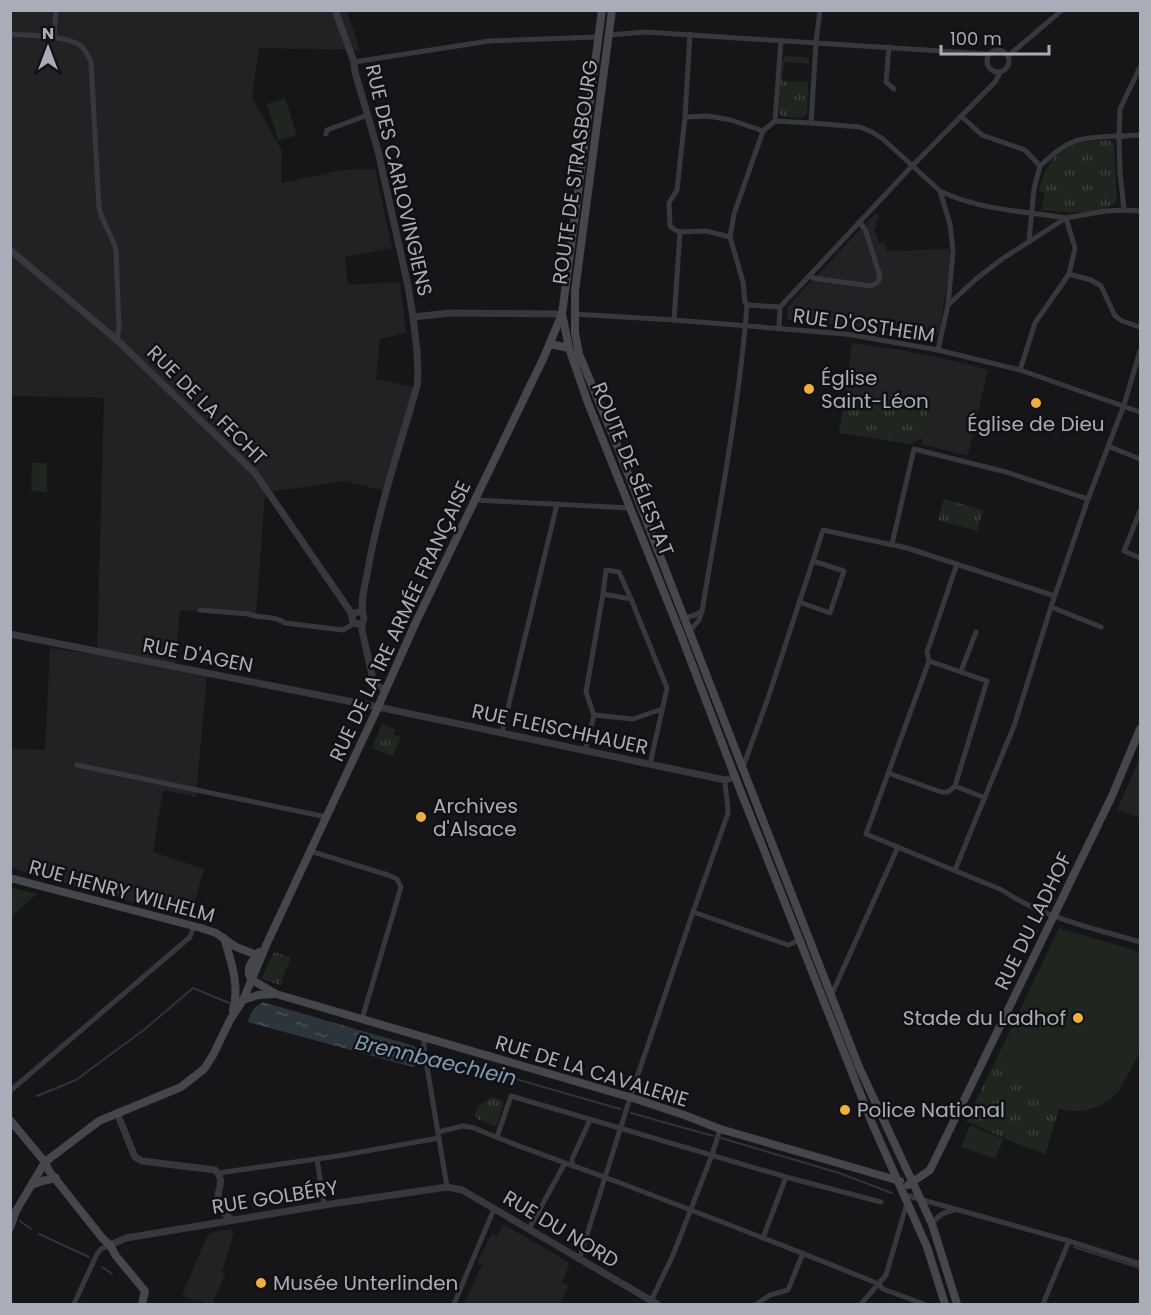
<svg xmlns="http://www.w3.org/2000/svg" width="1151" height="1315" font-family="Poppins,sans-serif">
  <defs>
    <pattern id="grass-tufts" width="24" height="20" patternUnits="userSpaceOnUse" patternTransform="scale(1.5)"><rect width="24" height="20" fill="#1e261f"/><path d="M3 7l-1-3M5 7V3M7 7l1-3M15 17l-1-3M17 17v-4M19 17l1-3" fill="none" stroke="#3c433d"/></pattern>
    <pattern id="water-ripples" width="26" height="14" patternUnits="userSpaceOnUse" patternTransform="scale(1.5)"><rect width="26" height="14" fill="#2c353c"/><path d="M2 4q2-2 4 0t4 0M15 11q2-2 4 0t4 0" fill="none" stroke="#485056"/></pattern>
  </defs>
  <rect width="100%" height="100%" fill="#161618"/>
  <!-- built -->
  <g fill="#222225">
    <polygon points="11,11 347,11 360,50 259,48 252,97 282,151 281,183 343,170 375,169 392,248 345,257 348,285 400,282 406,333 380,339 376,379 413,387 386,491 343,481 265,493 256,616 180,610 175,665 207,675 196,797 163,790 153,852 204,869 190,918 11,868 11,749 45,750 50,648 97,655 104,398 11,396"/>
    <polygon points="876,213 880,217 875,222 877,225 874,228 879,243 884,242 887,251 949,249 949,269 940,329 934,340 903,334 839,325 787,320 788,306"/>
    <polygon points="852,343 901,350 955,361 988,370 968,456 921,444 928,411 845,397"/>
    <polygon points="1140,757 1140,818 1117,810"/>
    <polygon points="503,1224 568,1262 569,1265 562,1283 569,1286 560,1304 464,1304 482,1265 477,1262 492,1233 497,1236"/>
    <polygon points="231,1229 234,1232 222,1272 225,1274 212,1304 209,1304 197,1300 196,1301 182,1295 207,1236 213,1232"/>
  </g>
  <!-- grass -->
  <g fill="url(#grass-tufts)" fill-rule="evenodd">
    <path d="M786,56L805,57L809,60L807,113L803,118L783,117L779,113L782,63L783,58ZM784,62L809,64L807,82L782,81Z"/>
    <path d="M1107,140L1111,141L1114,145L1117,200C1107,217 1059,212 1041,210L1045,192L1039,191C1043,168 1057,147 1082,142C1090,141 1099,141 1107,140Z"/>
    <polygon points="845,397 928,411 922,438 911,444 839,433"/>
    <polygon points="944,499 983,510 977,531 938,520"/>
    <polygon points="382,724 395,729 393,734 401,737 393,756 372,748"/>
    <polygon points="274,952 291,957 280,985 264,980 262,977"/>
    <polygon points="993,1066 1027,1082 1033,1091 1052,1106 1059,1109 1045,1154 1020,1145 966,1121"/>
    <polygon points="492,1097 502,1100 504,1103 502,1104 503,1105 497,1125 495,1126 477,1119 475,1115 478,1106"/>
  </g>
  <!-- pitch -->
  <g fill="#1e261f">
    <polygon points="285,98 297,135 278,141 267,104"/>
    <polygon points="32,463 47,463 47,492 31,491"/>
    <polygon points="10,887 37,894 11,917 10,917"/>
    <polygon points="1059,928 1140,952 1140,1052 1119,1091 1110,1100 1094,1108 1082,1111 1071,1111 1059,1109 1041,1100 1027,1082 993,1066"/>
    <polygon points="970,1125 1003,1139 995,1159 961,1147"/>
  </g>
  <!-- water -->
  <path fill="url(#water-ripples)" d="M263,1002L414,1046L421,1056L420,1061L413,1067L248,1022C251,1011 254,1007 263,1002Z"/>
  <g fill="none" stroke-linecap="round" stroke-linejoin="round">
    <!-- stream -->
    <g stroke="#2c353c" stroke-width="2">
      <polyline points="420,1060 467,1065 620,1109"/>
      <polyline points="37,1096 76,1080 145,1029 193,988 229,1003"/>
      <polyline points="631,1113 713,1136"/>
      <polyline points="721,1138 839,1173 892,1193"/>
      <polyline points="20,1221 31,1229"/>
      <polyline points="39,1234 89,1257"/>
      <polyline points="1074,1247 1140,1268"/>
      <polyline points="102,1267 112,1274"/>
    </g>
    <!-- minor -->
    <g stroke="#37383d" stroke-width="5">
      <path d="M10,34C29,36 66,35 81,46C86,51 88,56 91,62L99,207C102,223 112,235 116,250L119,327L117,340"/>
      <polyline points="609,35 645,32 988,54"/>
      <polyline points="54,38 56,10"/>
      <polyline points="781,40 775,121 811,123 816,43 820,10"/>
      <polyline points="889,47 886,82 894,89"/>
      <circle cx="998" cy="61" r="11"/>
      <polyline points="1008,56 1062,10"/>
      <polyline points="354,62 489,41 598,37"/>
      <path d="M961,116L982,135L1025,150L1040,166C1051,156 1061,146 1075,141C1095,135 1119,137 1140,135"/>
      <polyline points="685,117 708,116 731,120 763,131"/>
      <polyline points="811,123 860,127 872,132 883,139 940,191 950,224 953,251 948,305 938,350"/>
      <polyline points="326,134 327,130 368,115"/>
      <path d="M940,191C979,210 1023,211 1066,218L1075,248L1069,274L1035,323L1020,370"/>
      <polyline points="1124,210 1120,172 1119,137 1120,109 1140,67"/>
      <polyline points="680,232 706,231 730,237"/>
      <polyline points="1029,241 1034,189 1040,166"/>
      <polyline points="1069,274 1091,280 1101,286 1115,316 1122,321 1140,327"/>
      <polyline points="810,276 813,278 871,286 878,282 880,276 865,229 859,222"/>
      <polyline points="747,305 780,307"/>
      <polyline points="948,305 976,279 1002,259 1066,218 1106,211 1124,210 1140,211"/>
      <polyline points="574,314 674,320 846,334 938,350 1020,370 1140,412"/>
      <polyline points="674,320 680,232 675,230 670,226 669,203 677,190 685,117 690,34"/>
      <polyline points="779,328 780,307 912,166 996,81 1000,72"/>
      <polyline points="1108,446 1140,459"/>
      <polyline points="475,500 630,508"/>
      <polyline points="1140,511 1124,551 1140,558"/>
      <polyline points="892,544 914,449 1006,472 1088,499"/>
      <path d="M957,564L927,652L929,661L866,834L1002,890C1043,918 1093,928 1140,942"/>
      <polyline points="603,594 606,570 619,572 631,599"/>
      <polyline points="799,602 830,613 844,571 813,561"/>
      <polyline points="1051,607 1101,627"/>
      <path d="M200,610L248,614C260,619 275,615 285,623L343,630L355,623"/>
      <polyline points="685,618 695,615 702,611"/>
      <path d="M690,631L699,620L702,611C719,509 739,408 747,305L745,302L743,282L730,237L734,214L763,131L775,121"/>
      <polyline points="929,661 987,681 955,786"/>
      <polyline points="961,671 976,632"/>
      <polyline points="594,715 633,719 662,709"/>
      <polyline points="502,733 557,504"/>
      <polyline points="585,751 594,715 586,692 603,594 631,599 667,688 650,764"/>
      <polyline points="77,765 326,817"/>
      <polyline points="743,767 768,698 823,530 907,548 1055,596"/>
      <polyline points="888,773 941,792 948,792 955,786 985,798"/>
      <polyline points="310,851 388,875 397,879 401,887 362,1019"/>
      <polyline points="955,870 1014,726 1051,607 1088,499 1124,405 1140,351"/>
      <polyline points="693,912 788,945 800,940"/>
      <polyline points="831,996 898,847"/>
      <polyline points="424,1038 424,1049 447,1187"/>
      <polyline points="10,1091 190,937 194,926"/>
      <path d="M438,1132L463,1126L474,1128C523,1149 573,1165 623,1184C707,1216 790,1248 874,1282L878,1284L883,1289L924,1304"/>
      <polyline points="497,1137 511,1096 786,1177 881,1202"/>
      <polyline points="317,1159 324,1205"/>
      <polyline points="573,1166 572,1159 590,1120"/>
      <polyline points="218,1173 338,1156 439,1138"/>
      <polyline points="905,1195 1069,1241 1140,1264"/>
      <path d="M932,1224C938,1215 943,1213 954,1210"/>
      <polyline points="529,1229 565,1163"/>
      <polyline points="763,1238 786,1177"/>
      <path d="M579,1260L630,1098L693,912L728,813C728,801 725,791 725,780"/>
      <polyline points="74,1304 97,1254 101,1249 110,1245"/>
      <polyline points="454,1304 494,1209"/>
      <polyline points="650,1304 651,1301 673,1255 712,1155 720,1129"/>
      <polyline points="757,1304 770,1295 788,1290 803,1253"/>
      <polyline points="861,1304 886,1275 907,1203"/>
      <polyline points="1043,1304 1069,1241"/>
    </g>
    <!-- tertiary -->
    <g stroke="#37383d" stroke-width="7">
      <path d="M335,10L354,62L355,72L378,151L408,286L413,317L417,351L418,374L417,386C400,446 379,507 368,569C366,583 360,599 363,614"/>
      <polyline points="10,250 117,340 255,473 350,611 352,617"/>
      <polyline points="413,317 450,313 562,314"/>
      <circle cx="358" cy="618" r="6"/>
      <polyline points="362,623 362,630 374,684 385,690"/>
      <polyline points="10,634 378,707 725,780 735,777"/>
      <path d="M117,1113L135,1157L142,1161L215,1170C232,1185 201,1200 233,1220"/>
      <polyline points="110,1245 126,1238 324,1205 447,1187 462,1190 657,1304"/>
    </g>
    <!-- secondary -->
    <g stroke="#45474d" stroke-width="8">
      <polyline points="612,10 575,291 575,333 579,354 618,448 859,1067 932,1224 957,1304"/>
      <polyline points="562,314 569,348 588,403 681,635 735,777 872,1123 927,1247 945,1304"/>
      <polyline points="550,344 569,348"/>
      <polyline points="10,878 201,928 216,933 236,947 257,955"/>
      <path d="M224,938C231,961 240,986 233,1010"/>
      <polyline points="252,980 276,994 636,1099 687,1116 720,1129 900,1181"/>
      <path d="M252,980C244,970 252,961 259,952"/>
      <polyline points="243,1000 258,995 275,994"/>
      <polyline points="10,1120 45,1162 49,1171 103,1239 110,1245 116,1256 145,1291 142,1304"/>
      <polyline points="32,1185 42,1181 56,1178"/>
      <polyline points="908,1185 930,1170 1112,796 1140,729"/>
      <polyline points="10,1228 16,1211 45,1162 99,1121 181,1087 204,1069 213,1055 230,1020 243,1000 268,941 378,707 415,624 544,357 562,314 602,10"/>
    </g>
  </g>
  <!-- markers -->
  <g fill="#f2b134" stroke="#111113" stroke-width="2">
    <circle cx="809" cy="389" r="6"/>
    <circle cx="1036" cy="403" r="6"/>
    <circle cx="421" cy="817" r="6"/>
    <circle cx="1078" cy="1018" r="6"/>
    <circle cx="845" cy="1110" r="6"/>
    <circle cx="261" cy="1283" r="6"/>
  </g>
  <g text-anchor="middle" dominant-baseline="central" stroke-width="5" stroke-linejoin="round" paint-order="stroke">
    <!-- street labels -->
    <g font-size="20" fill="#a8adb8" stroke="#111113">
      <text transform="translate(575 172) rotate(-82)">ROUTE DE STRASBOURG</text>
      <text transform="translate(399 180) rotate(77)">RUE DES CARLOVINGIENS</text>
      <text transform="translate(864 325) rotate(8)">RUE D'OSTHEIM</text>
      <text transform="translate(207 405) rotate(45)">RUE DE LA FECHT</text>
      <text transform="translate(633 469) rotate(68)">ROUTE DE SÉLESTAT</text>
      <text transform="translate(400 621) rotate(-65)">RUE DE LA 1RE ARMÉE FRANÇAISE</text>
      <text transform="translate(198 655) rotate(11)">RUE D'AGEN</text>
      <text transform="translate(560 729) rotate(12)">RUE FLEISCHHAUER</text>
      <text transform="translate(122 891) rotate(15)">RUE HENRY WILHELM</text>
      <text transform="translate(1033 921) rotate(-64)">RUE DU LADHOF</text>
      <text transform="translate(592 1071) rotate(17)">RUE DE LA CAVALERIE</text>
      <text transform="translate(275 1197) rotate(-9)">RUE GOLBÉRY</text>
      <text transform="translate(561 1229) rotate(31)">RUE DU NORD</text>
    </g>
    <!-- poi labels -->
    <g font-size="20" fill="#a8adb8" stroke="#111113" text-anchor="start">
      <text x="821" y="378">Église<tspan x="821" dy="23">Saint-Léon</tspan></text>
      <text x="1036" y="424" text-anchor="middle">Église de Dieu</text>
      <text x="433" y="806">Archives<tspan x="433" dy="23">d'Alsace</tspan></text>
      <text x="1066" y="1018" text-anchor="end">Stade du Ladhof</text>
      <text x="857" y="1110">Police National</text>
      <text x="273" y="1283">Musée Unterlinden</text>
    </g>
    <!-- water labels -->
    <g font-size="21" font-style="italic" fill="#7f9bb3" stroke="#111113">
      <text transform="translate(436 1060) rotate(13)">Brennbaechlein</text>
    </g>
  </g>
  <!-- border -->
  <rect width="1151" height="1315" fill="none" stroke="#a8adb8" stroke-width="24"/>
  <!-- north arrow -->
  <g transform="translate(48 48)" stroke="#111113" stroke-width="4.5" paint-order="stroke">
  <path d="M0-4.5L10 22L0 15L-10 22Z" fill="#a8adb8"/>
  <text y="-9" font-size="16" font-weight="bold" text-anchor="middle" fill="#a8adb8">N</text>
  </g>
  <!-- scale -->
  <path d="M941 45v9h108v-9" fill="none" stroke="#a8adb8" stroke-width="3"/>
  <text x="950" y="45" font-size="18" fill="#a8adb8" stroke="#111113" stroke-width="4.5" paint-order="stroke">100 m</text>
</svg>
